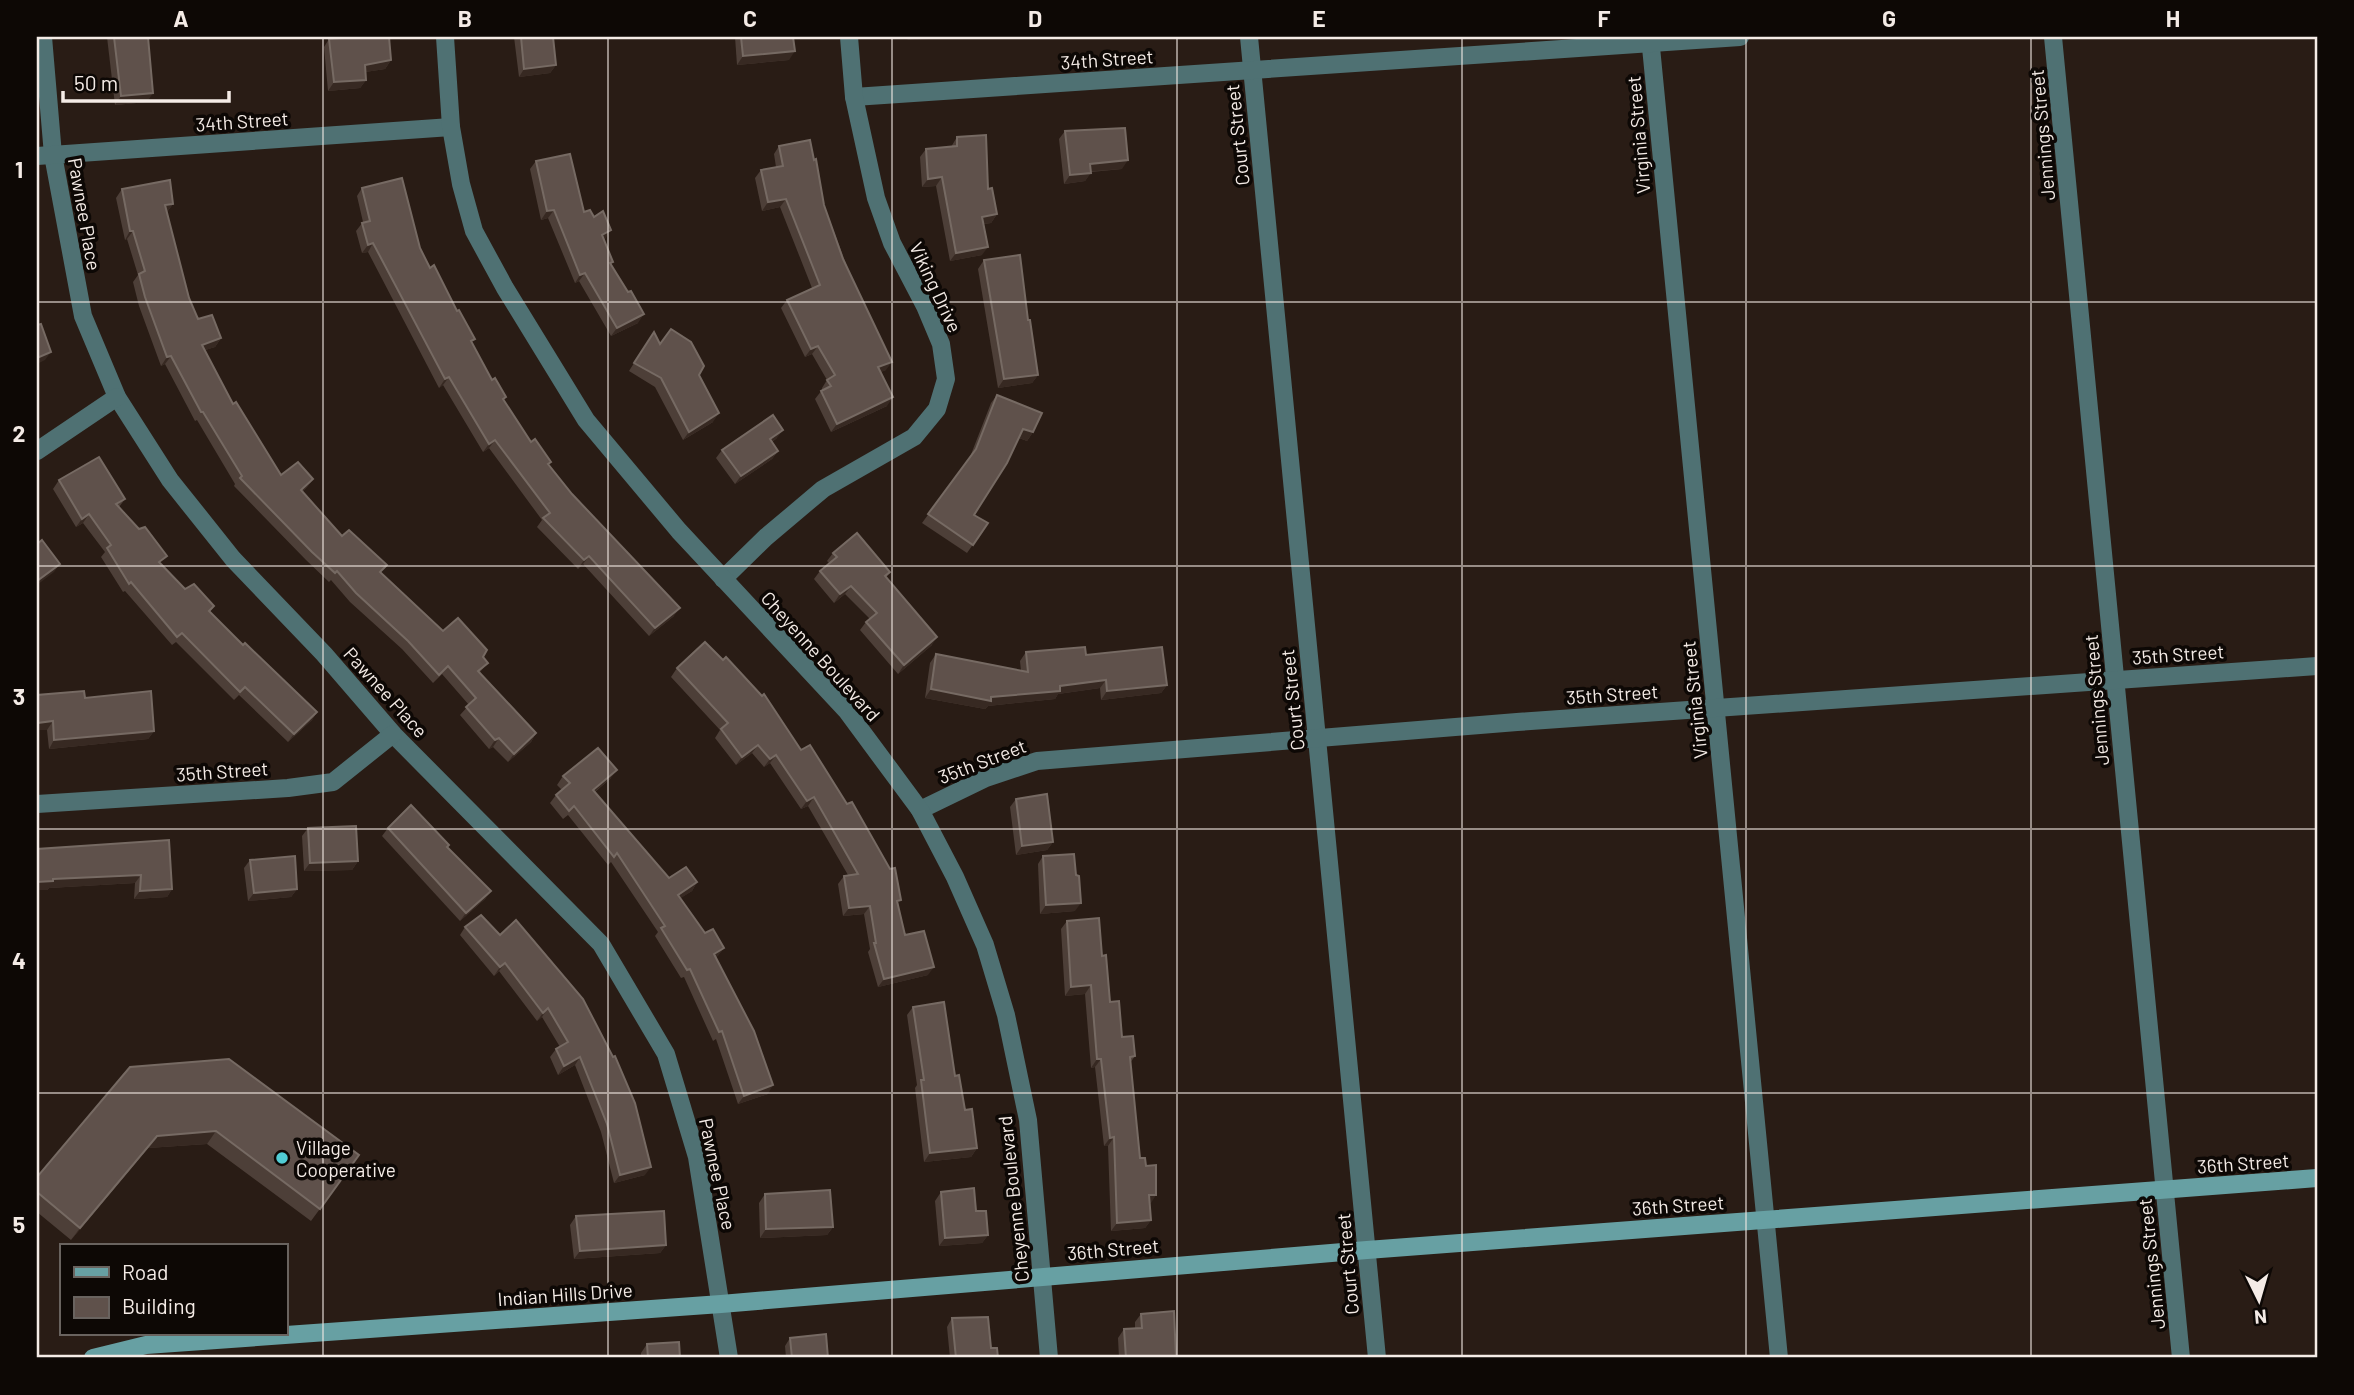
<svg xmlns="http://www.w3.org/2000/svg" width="2354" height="1395" font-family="Barlow,sans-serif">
  <rect width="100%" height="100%" fill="#291c15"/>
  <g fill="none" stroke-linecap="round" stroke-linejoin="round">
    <!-- minor -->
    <g stroke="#4f7173" stroke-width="18">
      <polyline points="43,37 53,155 83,316 117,397 170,480 233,559 324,654 393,734 601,944 666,1054 697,1157 729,1358"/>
      <polyline points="1249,37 1377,1358"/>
      <polyline points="1650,37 1779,1358"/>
      <polyline points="2053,37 2181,1358"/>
      <polyline points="854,97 1740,37"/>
      <polyline points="37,156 451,127"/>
      <polyline points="37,451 117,397"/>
      <polyline points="723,579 766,537 823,489 914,437 937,409 946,379 941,344 925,306 892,243 876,198 854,97 849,37"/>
      <polyline points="37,804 288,788 333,782 393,734"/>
      <polyline points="920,810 986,778 1037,761 1517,722 2317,666"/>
    </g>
    <!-- tertiary -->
    <polyline stroke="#4f7173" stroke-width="18" points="445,37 451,127 461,184 474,231 505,288 586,420 679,531 846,710 920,810 955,877 985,945 1006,1015 1028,1120 1049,1358"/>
    <!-- secondary -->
    <polyline stroke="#67a0a3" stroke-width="18" points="93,1358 146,1345 721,1304 1367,1250 2317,1178"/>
  </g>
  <!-- wall -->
  <g fill="#4d3f38">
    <polygon points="107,37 148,37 147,102 115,105"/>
    <polygon points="348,37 389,37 391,60 385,69 365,72 366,80 360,88 328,91 324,47 329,39"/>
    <polygon points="514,37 553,37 556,65 550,73 519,77"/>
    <polygon points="735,37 793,37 789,60 737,65"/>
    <polygon points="1065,131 1122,169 1091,172 1085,181 1064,184 1059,139"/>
    <polygon points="957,137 988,189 997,214 991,223 984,224 982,255 950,261 936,186 922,187 920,157 926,149 951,147"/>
    <polygon points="779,146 824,205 886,370 880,372 887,406 831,432 815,399 822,390 822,388 827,380 812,354 805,357 781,308 787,300 812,288 780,207 762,211 755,178 761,170 776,167 774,154"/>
    <polygon points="536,161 584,212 605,239 604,239 613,262 611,265 638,323 611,336 579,281 575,283 548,218 541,220 530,169"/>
    <polygon points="362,188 420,248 492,380 506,397 504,400 531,442 572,494 674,616 649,636 583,564 578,569 537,527 542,520 489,448 483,452 443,385 439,388 368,252 362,253 356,231 363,222 357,196"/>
    <polygon points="122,189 173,204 167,212 189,298 198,319 221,338 215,347 205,350 233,404 281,475 313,479 307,487 302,492 342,536 443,631 483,657 488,663 479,673 536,733 531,742 508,762 493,747 489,749 460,715 469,705 442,674 433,683 402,649 350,602 331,580 329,582 306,560 234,486 235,484 197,420 195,421 165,364 161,366 139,306 133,282 138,275 127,239 125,240 116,198"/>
    <polygon points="984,260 1038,375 1032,383 998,388 978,269"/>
    <polygon points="648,341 660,344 699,375 713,422 683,440 655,387 629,371"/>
    <polygon points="997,395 1033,432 1027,441 1019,438 974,515 988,523 967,553 922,523 970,457 991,403"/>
    <polygon points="777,438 772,442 778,451 772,459 735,484 716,458 722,450"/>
    <polygon points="59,480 125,499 119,507 161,565 185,589 214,606 210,612 243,645 317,712 312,720 288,742 239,695 234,700 176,642 172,645 125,591 123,592 101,557 105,552 83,523 76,527 53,489"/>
    <polygon points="833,553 890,572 886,578 932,645 898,674 860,630 866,622 870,619 845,594 834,603 814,579 820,571 829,563 827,561"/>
    <polygon points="705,642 898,905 905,935 928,975 878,987 868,952 870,949 864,914 843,916 838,884 844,876 848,875 808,806 801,809 770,763 764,767 752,753 736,765 715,738 720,730 671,677 677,668"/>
    <polygon points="1026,652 1086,655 1167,685 1161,693 1101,700 1100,688 1058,694 1055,699 988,706 985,709 925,698 930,663 936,654 1021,671 1020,661"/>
    <polygon points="85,698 154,731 148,739 49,749 47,730 37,730"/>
    <polygon points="563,776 611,778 595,792 669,878 697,882 692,891 680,898 705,933 724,948 716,957 768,1094 738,1104 716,1039 713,1041 684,977 681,978 655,936 658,932 611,862 608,865 568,815 563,819 550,803 556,795 562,790 557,785"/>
    <polygon points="1016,799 1053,842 1047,850 1016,855 1010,807"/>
    <polygon points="308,828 358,861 352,870 304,871 302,836"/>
    <polygon points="388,828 491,891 485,899 460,921 382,836"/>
    <polygon points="169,840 172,889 167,897 134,899 135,883 49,888 47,890 37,890"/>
    <polygon points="1043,856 1076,875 1075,911 1040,914 1038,864"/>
    <polygon points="250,860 297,889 291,897 248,901 244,868"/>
    <polygon points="516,920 645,1175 614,1183 601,1132 575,1065 558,1075 550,1057 556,1049 560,1047 542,1017 537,1021 499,971 494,976 460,935 465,927 500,935"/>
    <polygon points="1067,921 1102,956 1110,1002 1122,1037 1135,1056 1130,1063 1140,1158 1146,1166 1156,1195 1149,1203 1151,1220 1145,1228 1111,1231 1108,1146 1104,1146 1095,1067 1091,1068 1085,994 1065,996 1061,929"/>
    <polygon points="913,1007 955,1076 977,1148 971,1157 924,1162 915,1088 917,1085 907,1015"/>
    <polygon points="130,1067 350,1168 311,1221 207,1144 148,1148 71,1240 37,1212 37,1177"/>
    <polygon points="941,1192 976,1211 988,1235 982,1243 939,1246 935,1201"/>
    <polygon points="765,1194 833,1227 827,1235 760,1238 759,1203"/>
    <polygon points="576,1216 666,1245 660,1253 574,1259 570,1225"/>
    <polygon points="1141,1314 1176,1358 1119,1358 1118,1338 1124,1329 1135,1328 1135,1322"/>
    <polygon points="952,1318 991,1348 998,1358 950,1358 947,1327"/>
    <polygon points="790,1338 828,1358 786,1358 785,1346"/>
    <polygon points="647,1344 680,1358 641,1358 641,1353"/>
  </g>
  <!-- shaded-wall -->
  <g fill="#372922">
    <polygon points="910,37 979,37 907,40"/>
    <polygon points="795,51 789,60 737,65 743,56"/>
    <polygon points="391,60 385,69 359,73 365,65"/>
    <polygon points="556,65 550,73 519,77 524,69"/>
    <polygon points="366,80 360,88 328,91 334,82"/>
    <polygon points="153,93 147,102 115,105 121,96"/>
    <polygon points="1128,160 1122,169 1084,172 1090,164"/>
    <polygon points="1091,173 1085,181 1064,184 1070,175"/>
    <polygon points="942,177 936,186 922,187 928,179"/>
    <polygon points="786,199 780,207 762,211 768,202"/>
    <polygon points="173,204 167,212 165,205"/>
    <polygon points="554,210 548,218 541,220 547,211"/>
    <polygon points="997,214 991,223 976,225 982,217"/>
    <polygon points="611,230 605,239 596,243 602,235"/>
    <polygon points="130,231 133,231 127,239 125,240"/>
    <polygon points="373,243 368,252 362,253 368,245"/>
    <polygon points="988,247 982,255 950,261 956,253"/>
    <polygon points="585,273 579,281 575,283 580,275"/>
    <polygon points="644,314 638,323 611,336 617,328"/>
    <polygon points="221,338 215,347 196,353 202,345"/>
    <polygon points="818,346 812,354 805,357 811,349"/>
    <polygon points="51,352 45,360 37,364 37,358"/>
    <polygon points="171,356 165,364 161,366 167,357"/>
    <polygon points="892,362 886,370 872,376 878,367"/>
    <polygon points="1038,375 1032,383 998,388 1004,379"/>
    <polygon points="449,377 443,385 439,388 445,379"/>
    <polygon points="893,397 887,406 831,432 837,424"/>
    <polygon points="719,413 713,422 683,440 689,432"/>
    <polygon points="1023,429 1033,432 1027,441 1017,437"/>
    <polygon points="783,430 777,438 765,447 770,439"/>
    <polygon points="495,440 489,448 483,452 489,444"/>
    <polygon points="778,451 772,459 735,484 741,476"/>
    <polygon points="313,479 307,487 295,498 301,490"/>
    <polygon points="89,514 83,523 76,527 82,519"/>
    <polygon points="589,556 583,564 578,569 584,560"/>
    <polygon points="60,564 54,572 37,585 37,581"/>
    <polygon points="851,586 845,594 834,603 840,594"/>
    <polygon points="680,608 674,616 649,636 655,628"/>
    <polygon points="937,637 932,645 898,674 904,665"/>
    <polygon points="1106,680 1100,688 1058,694 1055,699 988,706 985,709 925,698 931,689 991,697 1060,686"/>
    <polygon points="1167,685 1161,693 1101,700 1107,691"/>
    <polygon points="317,712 312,720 288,742 294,734"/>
    <polygon points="53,721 47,730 37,730 37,723"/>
    <polygon points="154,731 148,739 49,749 54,740"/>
    <polygon points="536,733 531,742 508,762 514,754"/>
    <polygon points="499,738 493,747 489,749 495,740"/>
    <polygon points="758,745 752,753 736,765 742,757"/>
    <polygon points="776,755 770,763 764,767 770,759"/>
    <polygon points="617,770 611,778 587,798 593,790"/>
    <polygon points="814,797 808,806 801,809 807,801"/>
    <polygon points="1053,842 1047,850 1016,855 1022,846"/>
    <polygon points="358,861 352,870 304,871 310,863"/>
    <polygon points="141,875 135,883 49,888 47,890 37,890 37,882 53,879"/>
    <polygon points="697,882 692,891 672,904 678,895"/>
    <polygon points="172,889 167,897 134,899 140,891"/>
    <polygon points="297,889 291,897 248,901 254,893"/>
    <polygon points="491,891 485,899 460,921 466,913"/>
    <polygon points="1081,903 1075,911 1040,914 1046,905"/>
    <polygon points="870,906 864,914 843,916 849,908"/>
    <polygon points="724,948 718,956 708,962 714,954"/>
    <polygon points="505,963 499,971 494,976 500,967"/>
    <polygon points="934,967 928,975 878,987 884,979"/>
    <polygon points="1091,985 1085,994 1065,996 1071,987"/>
    <polygon points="548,1008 542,1017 537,1021 543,1013"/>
    <polygon points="580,1057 575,1065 558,1075 564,1066"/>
    <polygon points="1097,1059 1101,1059 1095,1067 1091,1068"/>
    <polygon points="773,1085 768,1094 738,1104 744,1096"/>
    <polygon points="216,1131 207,1144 148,1148 71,1240 80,1228 157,1136"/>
    <polygon points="1114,1137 1108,1146 1104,1146 1110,1138"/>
    <polygon points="977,1148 971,1157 924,1162 930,1153"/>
    <polygon points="651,1167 645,1175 614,1183 620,1175"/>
    <polygon points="1149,1195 1156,1195 1151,1203 1143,1203"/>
    <polygon points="1151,1220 1145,1228 1111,1231 1117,1223"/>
    <polygon points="833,1227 827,1235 760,1238 766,1229"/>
    <polygon points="988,1235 982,1243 939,1246 945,1238"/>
    <polygon points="666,1245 660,1253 574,1259 580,1251"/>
  </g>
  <!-- building -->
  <g fill="#5f514b" stroke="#766a63" stroke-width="2">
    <polygon points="114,37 148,37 153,93 121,96"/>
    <polygon points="355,37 389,37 391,60 365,65 366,80 334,82 329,39"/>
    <polygon points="521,37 553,37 556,65 524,69"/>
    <polygon points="741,37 793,37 795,51 743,56"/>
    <polygon points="1125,128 1128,160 1090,164 1091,173 1070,175 1065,131"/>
    <polygon points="986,135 988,189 992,188 997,214 982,217 988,247 956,253 942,177 928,179 926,149 957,146 957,137"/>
    <polygon points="810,140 814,160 816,159 824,205 843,259 892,362 878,367 893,397 837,424 821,391 831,386 827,380 835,375 818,346 811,349 787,300 820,285 786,199 768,202 761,170 783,166 779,146"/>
    <polygon points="570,154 584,212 590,210 594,217 603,211 611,230 602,235 613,262 610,263 628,292 631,291 644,314 617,328 585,273 580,275 554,210 547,211 536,161"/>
    <polygon points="402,178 420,248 430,268 434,265 457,311 459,310 475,339 471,341 492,380 495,378 506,397 503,399 531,442 535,439 551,462 548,464 572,494 680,608 655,628 589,556 584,560 543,518 550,513 495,440 489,444 449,377 445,379 373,243 368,245 362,223 370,221 362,188"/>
    <polygon points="170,180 173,204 165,205 189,298 198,319 212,315 221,338 202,345 233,404 236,402 281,475 298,462 313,479 301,490 342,536 349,530 387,565 380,572 443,631 458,618 487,650 483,657 488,663 478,671 536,733 514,754 499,738 495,740 466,707 476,698 448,666 439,675 408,641 356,593 337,571 335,573 312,552 240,478 242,476 203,412 201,412 171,356 167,357 145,297 139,274 145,271 133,231 130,231 122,189"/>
    <polygon points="1020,255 1028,320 1030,320 1038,375 1004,379 984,260"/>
    <polygon points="41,324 51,352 37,358 37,325"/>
    <polygon points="671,329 691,342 704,366 699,375 719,413 689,432 661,378 634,363 654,332 660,344"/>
    <polygon points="997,395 1042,413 1033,432 1023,429 1007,463 974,515 988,523 973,545 928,514 976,449"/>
    <polygon points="773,415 783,430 770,439 778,451 741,476 722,450"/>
    <polygon points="99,457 125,499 116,504 139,529 145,527 167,556 159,562 185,589 194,584 214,606 209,611 243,645 245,643 317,712 294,734 245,687 240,692 182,633 177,637 131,582 129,584 107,548 111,545 89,514 82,519 59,480"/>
    <polygon points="857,533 890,572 885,576 937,637 904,665 866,622 877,613 851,586 840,594 820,571 837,557 833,553"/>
    <polygon points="42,540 60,564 37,581 37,544"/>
    <polygon points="705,642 723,660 726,657 762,696 764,694 801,750 810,745 847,804 852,802 890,869 895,868 901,900 897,901 905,935 924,931 934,967 884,979 874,943 876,943 870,906 849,908 844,876 858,874 814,797 807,801 776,755 770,759 758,745 742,757 721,729 728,723 677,668"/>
    <polygon points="1085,647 1086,655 1162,647 1167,685 1107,691 1106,680 1060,686 1060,691 991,697 991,701 931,689 936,654 1028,672 1026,652"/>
    <polygon points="84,691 85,698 151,691 154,731 54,740 53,721 37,723 37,695"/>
    <polygon points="598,748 617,770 593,790 669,878 686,867 697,882 678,895 705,933 713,929 724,948 714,954 754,1031 773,1085 744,1096 722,1031 719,1032 690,969 687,970 661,928 665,926 617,853 614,857 574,806 569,811 556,795 570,783 563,776"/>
    <polygon points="1047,794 1053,842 1022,846 1016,799"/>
    <polygon points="411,805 449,845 447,847 491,891 466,913 388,828"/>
    <polygon points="356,826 358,861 310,863 308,828"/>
    <polygon points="169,840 172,889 140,891 141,875 53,879 53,881 37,882 37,849"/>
    <polygon points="1074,854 1076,875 1079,876 1081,903 1046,905 1043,856"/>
    <polygon points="295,856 297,889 254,893 250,860"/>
    <polygon points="481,915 500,935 516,920 583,999 613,1057 615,1056 635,1103 651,1167 620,1175 607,1124 580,1057 564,1066 556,1049 568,1042 548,1008 543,1013 505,963 500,967 465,927"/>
    <polygon points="1099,918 1102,956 1106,955 1110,1002 1119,1001 1122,1037 1133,1036 1135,1056 1130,1057 1140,1158 1145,1158 1146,1166 1156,1165 1156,1195 1149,1195 1151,1220 1117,1223 1114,1137 1110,1138 1101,1059 1097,1059 1091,985 1071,987 1067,921"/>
    <polygon points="944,1002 955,1076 959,1075 965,1110 972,1109 977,1148 930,1153 921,1080 924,1080 913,1007"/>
    <polygon points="229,1059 359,1155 320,1209 216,1131 157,1136 80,1228 37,1192 37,1177 130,1067"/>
    <polygon points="974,1188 976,1211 986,1211 988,1235 945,1238 941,1192"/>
    <polygon points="830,1190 833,1227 766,1229 765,1194"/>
    <polygon points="664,1211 666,1245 580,1251 576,1216"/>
    <polygon points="1174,1311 1176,1358 1126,1358 1124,1329 1142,1328 1141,1314"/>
    <polygon points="988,1317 991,1348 997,1348 998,1358 956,1358 952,1318"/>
    <polygon points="826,1334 828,1358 792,1358 790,1338"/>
    <polygon points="679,1342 680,1358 648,1358 647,1344"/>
  </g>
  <!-- grid -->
  <path fill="none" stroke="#f4ebe6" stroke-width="2" stroke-opacity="0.55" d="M323,37V1358M608,37V1358M892,37V1358M1177,37V1358M1462,37V1358M1746,37V1358M2031,37V1358M37,302H2317M37,566H2317M37,829H2317M37,1093H2317"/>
  <!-- markers -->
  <circle fill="#51ccd4" stroke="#0d0805" stroke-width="2.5" cx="282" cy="1158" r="7"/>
  <g text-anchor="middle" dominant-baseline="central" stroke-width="7" stroke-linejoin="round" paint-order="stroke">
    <!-- street labels -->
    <g font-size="19" fill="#f4ebe6" stroke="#0d0805">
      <text transform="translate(1107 59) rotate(-4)">34th Street</text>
      <text transform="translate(242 121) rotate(-4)">34th Street</text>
      <text transform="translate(1237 135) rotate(-96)">Court Street</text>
      <text transform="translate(1638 135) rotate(-95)">Virginia Street</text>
      <text transform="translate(2042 135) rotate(-95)">Jennings Street</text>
      <text transform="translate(85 214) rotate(80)">Pawnee Place</text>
      <text transform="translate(936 287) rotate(65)">Viking Drive</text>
      <text transform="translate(2178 654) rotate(-4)">35th Street</text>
      <text transform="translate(821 656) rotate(48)">Cheyenne Boulevard</text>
      <text transform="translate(386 692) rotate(48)">Pawnee Place</text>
      <text transform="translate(1612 694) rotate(-4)">35th Street</text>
      <text transform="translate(1292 700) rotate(-96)">Court Street</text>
      <text transform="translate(1694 700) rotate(-96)">Virginia Street</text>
      <text transform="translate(2096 700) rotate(-95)">Jennings Street</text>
      <text transform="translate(982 761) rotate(-21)">35th Street</text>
      <text transform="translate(222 771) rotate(-4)">35th Street</text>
      <text transform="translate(2243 1163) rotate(-4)">36th Street</text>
      <text transform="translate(718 1174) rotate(78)">Pawnee Place</text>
      <text transform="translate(1013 1199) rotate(-96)">Cheyenne Boulevard</text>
      <text transform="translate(1678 1205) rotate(-4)">36th Street</text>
      <text transform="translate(1113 1249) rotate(-5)">36th Street</text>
      <text transform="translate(1347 1264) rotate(-95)">Court Street</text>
      <text transform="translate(2151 1264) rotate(-96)">Jennings Street</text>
      <text transform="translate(565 1294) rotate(-4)">Indian Hills Drive</text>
    </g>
    <!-- poi labels -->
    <g font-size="19" fill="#f4ebe6" stroke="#0d0805" text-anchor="start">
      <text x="296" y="1147">Village<tspan x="296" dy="22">Cooperative</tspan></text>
    </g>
  </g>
  <!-- border -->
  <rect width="2354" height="1395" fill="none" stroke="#0d0805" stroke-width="77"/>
  <!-- legend -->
  <rect x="60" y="1244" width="228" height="91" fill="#0d0805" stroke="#69635f" stroke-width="2"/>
  <rect x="74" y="1267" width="35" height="10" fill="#67a0a3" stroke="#69635f" stroke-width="2"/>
  <text x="122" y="1280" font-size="21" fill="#f4ebe6">Road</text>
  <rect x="74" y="1297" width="35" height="21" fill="#5f514b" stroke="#69635f" stroke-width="2"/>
  <text x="122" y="1314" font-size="21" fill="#f4ebe6">Building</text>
  <!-- north arrow -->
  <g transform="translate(2259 1300) rotate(175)" stroke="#0d0805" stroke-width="5" paint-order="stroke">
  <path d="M0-5L12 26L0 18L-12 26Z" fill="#f4ebe6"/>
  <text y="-10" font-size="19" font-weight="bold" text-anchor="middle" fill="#f4ebe6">N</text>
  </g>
  <!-- scale -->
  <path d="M63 91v10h166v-10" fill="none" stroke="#f4ebe6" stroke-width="3.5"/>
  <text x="74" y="91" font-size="21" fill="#f4ebe6" stroke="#0d0805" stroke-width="5" paint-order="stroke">50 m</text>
  <rect x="38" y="38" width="2278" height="1318" fill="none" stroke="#f4ebe6" stroke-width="2.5"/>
  <g font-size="23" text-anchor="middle" font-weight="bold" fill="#f4ebe6">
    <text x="181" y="27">A</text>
    <text x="465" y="27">B</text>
    <text x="750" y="27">C</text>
    <text x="1035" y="27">D</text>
    <text x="1319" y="27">E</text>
    <text x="1604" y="27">F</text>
    <text x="1889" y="27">G</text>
    <text x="2173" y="27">H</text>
    <text x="19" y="178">1</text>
    <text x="19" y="442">2</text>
    <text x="19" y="705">3</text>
    <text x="19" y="969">4</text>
    <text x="19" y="1233">5</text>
  </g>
</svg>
